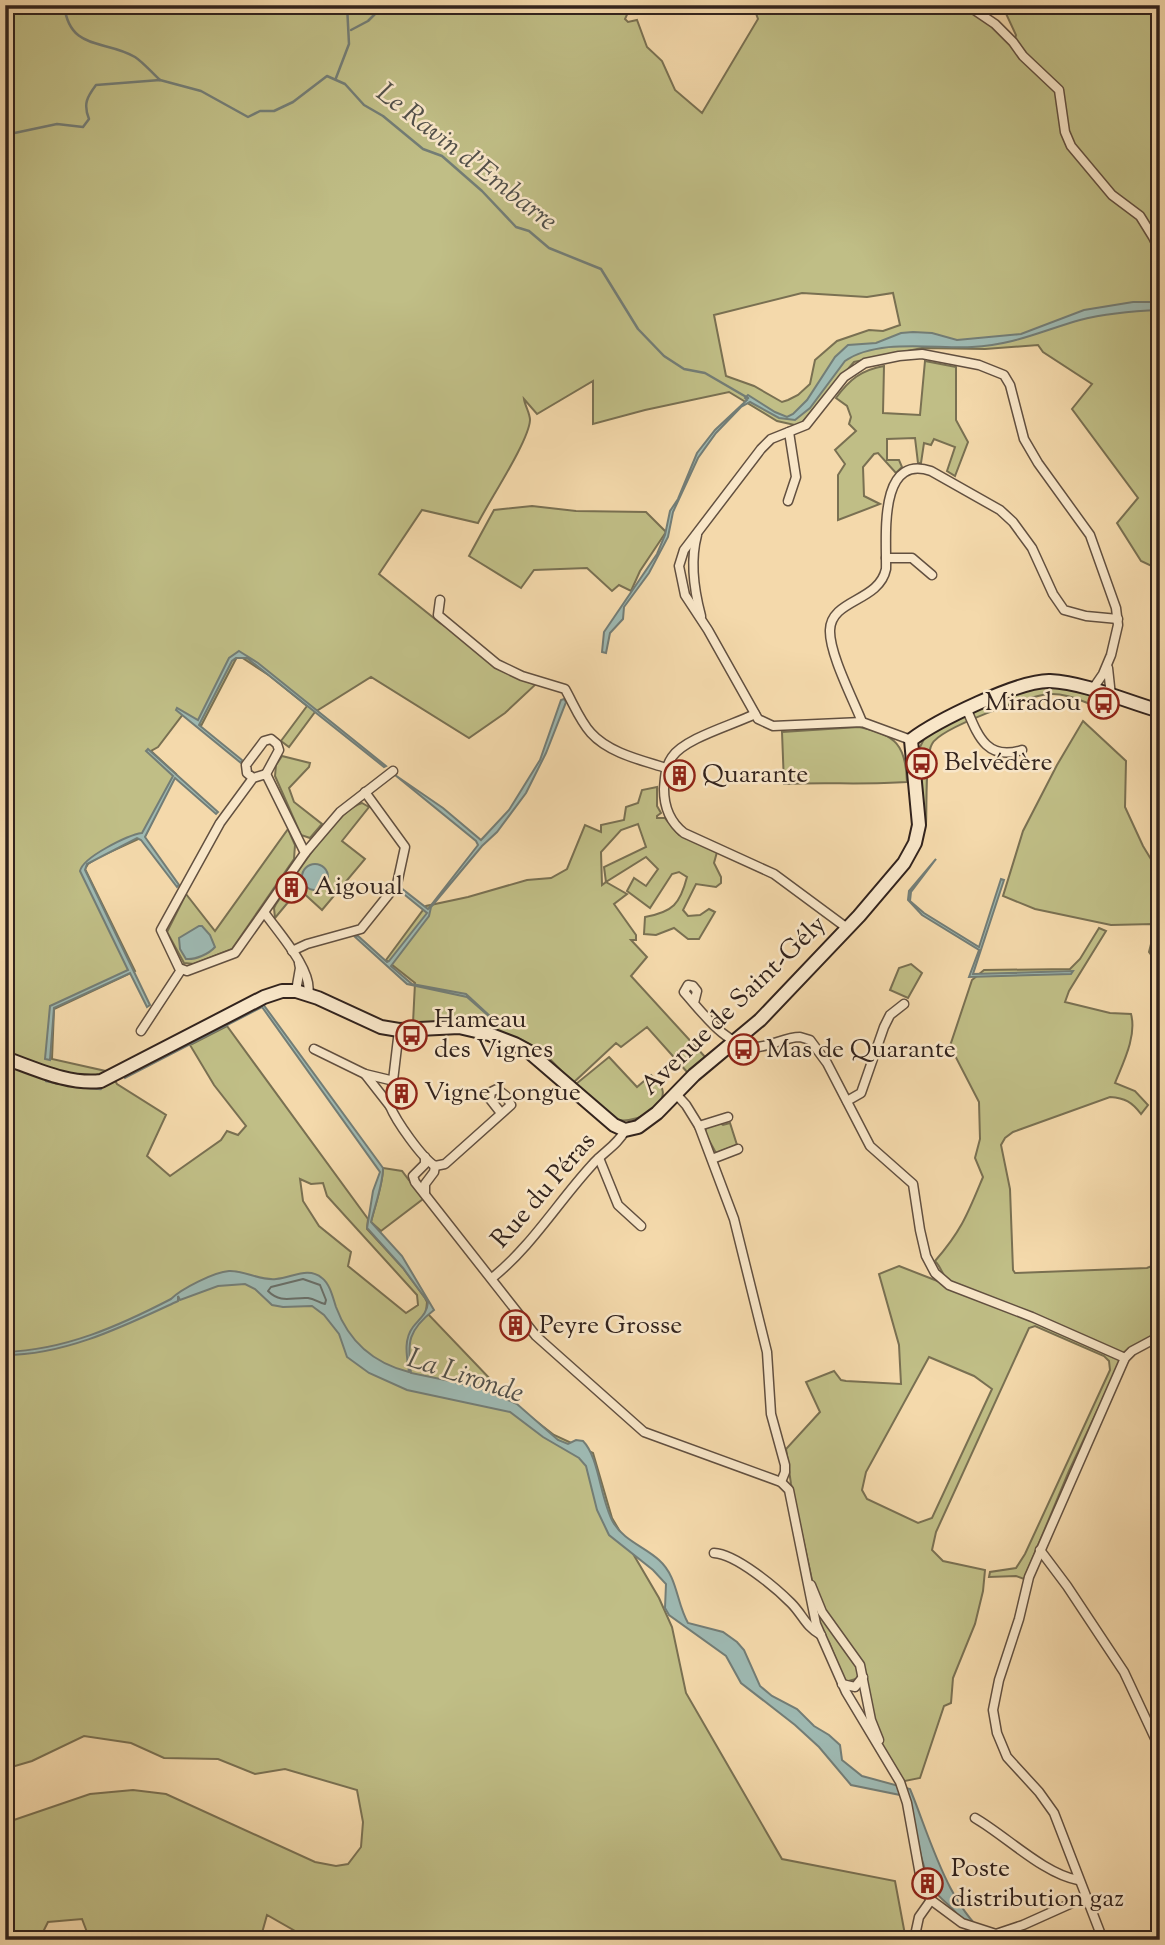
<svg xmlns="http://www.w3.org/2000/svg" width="1165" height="1945" font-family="'Sorts Mill Goudy',serif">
  <rect width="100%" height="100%" fill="#f4d9ab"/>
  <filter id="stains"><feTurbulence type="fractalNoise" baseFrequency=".00286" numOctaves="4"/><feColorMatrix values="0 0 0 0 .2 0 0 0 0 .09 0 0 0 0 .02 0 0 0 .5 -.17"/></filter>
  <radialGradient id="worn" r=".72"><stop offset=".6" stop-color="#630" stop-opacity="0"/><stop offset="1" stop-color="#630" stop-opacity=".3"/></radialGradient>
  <!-- green -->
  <g fill="#c0be86" stroke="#797052" stroke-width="2" fill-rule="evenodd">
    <path d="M5,5H654L641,12L629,10L625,19L628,22L637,20L647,47L662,61L675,90L702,113L758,19L753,5H964L1015,39L1016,35L1002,5H1160V570L1141,561L1117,523L1138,498L1072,409L1092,384L1043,352L1038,345L985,349L922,348L854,362L799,426L777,421L729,392L645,410L593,424V381L537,414L524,399C525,406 530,413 530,420C529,441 489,501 478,523L422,510L379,574L440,623L536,684L505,713L469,738L371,677L315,712L289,747L281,741L307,706L270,676L238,655L201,726L184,713L158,747L151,751L176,774L145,836L99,857L88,864L85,869L135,971L54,1009L52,1059L110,1072L117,1084L166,1115L147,1156L170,1176L221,1140L227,1131L238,1135L246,1126L214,1085L190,1045L227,1026L368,1219L367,1229L403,1268L425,1298L427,1302L426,1312L514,1404L554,1435L593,1453L612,1518L659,1598L672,1627L686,1693L782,1859L895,1881L906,1940H311L267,1915L260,1940H90L82,1919L48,1922L39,1940H5V1823L90,1794L133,1790L166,1794L315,1862L336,1866L348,1864L361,1847L363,1822L357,1790L285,1769L255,1774L218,1759L164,1758L131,1743L84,1736L32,1761L5,1769ZM802,293L867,297L893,293L900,325L883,331L869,330L837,341L815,360L810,384L798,395L788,400L782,402L754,386L726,376L714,315ZM300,1179L311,1184L323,1183L327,1196L417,1295L418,1305L406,1313L348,1266L351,1252L319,1226L303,1201Z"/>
    <path d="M925,361L956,367V420L968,442L955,476L947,471L955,447L934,439L931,445L924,443L921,463H918L915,438L887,439V460H899L902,467L896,473L878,453L874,454L863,467L864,496L880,504L838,520V475L845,464L835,450L856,431L849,424L851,417L847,406L836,398C849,380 861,370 884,366L883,413L920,415Z"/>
    <polygon points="532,506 576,511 646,512 666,532 640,571 631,591 619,585 612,591 587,568 534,570 521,588 469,556 494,510"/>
    <path d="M1044,684L1098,696L1090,704C1077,699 1063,693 1049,694C1030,695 940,728 932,744C925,755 927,808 926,824L922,823L919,749L925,737L980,707Z"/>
    <polygon points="1083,721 1126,761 1125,807 1143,846 1160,874 1160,961 1155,960 1149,952 1153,936 1153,924 1111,925 1035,909 1003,896 1023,831 1057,765"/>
    <path d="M859,727C896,734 906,746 907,782C866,785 825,782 784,784L782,732Z"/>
    <polygon points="282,756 310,763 309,767 289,788 294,802 322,824 310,838 301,835 275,776 276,765"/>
    <path d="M657,787V806L661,813L657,816V818H665L679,835L717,852L714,863L721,877V883L716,887L696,884L683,910L688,916L700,915L709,909L715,912L699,939H688L674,928L656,935L644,934L645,917C673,912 680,904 687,877L679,872L672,874L650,908L627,891L634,878L646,886L658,869L646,857L606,882L627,894L614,904L636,935V940H631L647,957L631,976L706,1058L688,1073L647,1027L621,1047L616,1043L573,1083L546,1055L522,1040L462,1023H413L415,983L386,960L426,906L468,897L527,880L551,878L567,869L585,825L601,832V825L624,820L626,807L638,803L642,790ZM638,824L646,847L604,867L606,882L602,885L601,852L621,830Z"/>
    <path d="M362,803L369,807L342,841L365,859L322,910L299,889L275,918L274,908L276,904C292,880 336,810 362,803Z"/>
    <polygon points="288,829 295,845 294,859 232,949 194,964 184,963 167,932 186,894 215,931"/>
    <path d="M1099,928L1106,931L1069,991L1065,1002L1110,1013L1131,1014C1137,1036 1123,1063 1115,1083L1135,1091L1148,1105L1141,1114C1132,1102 1125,1098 1110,1097L1013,1132L1005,1138L1001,1145L1010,1189L1013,1270L1015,1273L1147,1268L1154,1265H1160V1332L1123,1353L950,1283C942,1276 942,1268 935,1261C962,1230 968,1213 983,1177L975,1158L980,1139L979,1102L950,1046L972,980L984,970L1070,969L1080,959Z"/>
    <polygon points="911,964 922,973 908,998 890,990 899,968"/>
    <path d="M609,1057L637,1087L651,1075C655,1079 660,1083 662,1088C669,1109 630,1127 613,1118C600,1111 587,1095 576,1084Z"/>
    <polygon points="720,1123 723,1125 730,1123 737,1145 716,1153 705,1133 706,1128"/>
    <path d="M383,1168L402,1171L423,1199L381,1231L371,1222C375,1205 383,1184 383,1168Z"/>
    <path d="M899,1266L940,1282L941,1281L1045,1324L1119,1359L1120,1362L1069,1471L1024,1579L1016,1576L989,1577L990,1572L1016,1568L1025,1554L1110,1370L1109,1361L1104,1356L1035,1326L1029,1328L936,1532L932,1550L943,1561L985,1570L983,1591L975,1624L953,1678L951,1703L944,1706L920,1778L900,1782L886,1760L863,1677L845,1682L829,1642L813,1624L809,1611L812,1580L791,1484L786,1449L820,1412L806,1382L834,1371L841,1380L846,1381L901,1384L899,1345L879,1274ZM929,1357L974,1376L992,1389L932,1518L918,1523L867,1499L862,1490L866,1472Z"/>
  </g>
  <!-- water -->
  <g fill="#9eb9b2" stroke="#737d76" stroke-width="2">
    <path d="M1133,302H1160V310C1133,311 1107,313 1080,320C1041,331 1014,345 972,347C935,349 878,338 845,361L810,408L795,420L779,418L750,402L741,407L716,433L698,458L673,512L668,537L649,573L624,607L623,619L610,633L606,653L602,652L604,632L657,554L665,535L670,511L678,499L697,453L715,430L747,400L745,398L748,395L775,412L787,417L793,414L807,400L835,357L848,345L876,343L901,333L913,332L932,333L957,340L1021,334L1084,310Z"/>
    <polygon points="239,651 258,663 386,766 384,767 247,658 236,658 232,661 199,725 242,760 241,763 176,710 177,708 198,720 229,658"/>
    <polygon points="564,699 566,702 546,753 526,793 497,832 482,846 431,907 429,916 391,966 412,984 466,994 492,1018 492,1027 491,1018 467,997 407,984 355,937 358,936 387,962 389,961 427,913 400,891 401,888 428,909 478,845 476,841 395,775 443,808 481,840 509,810 540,760 561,700"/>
    <path d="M148,749L218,812L216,814L175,778L145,837L179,885L177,887L141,840L137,838L87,864L85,870L150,1005L147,1007L130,973L54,1008L50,1060L45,1059L50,1006L128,970L80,871C83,857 128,835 142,833L173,776L146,751Z"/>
    <polygon points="936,859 911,892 910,901 924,913 979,947 1001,879 1004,880 973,974 1073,971 1071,974 969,977 979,950 922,915 908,900 909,891"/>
    <circle cx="315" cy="877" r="13"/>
    <path d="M199,926H202L210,935L215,947C209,954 195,960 186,959L180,949L179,938Z"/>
    <path d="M263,1004L383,1168C383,1184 375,1205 371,1222L402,1256L434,1310C408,1330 407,1342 411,1373L479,1387L517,1404L558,1440L568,1444L576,1440L583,1441C599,1457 600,1498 613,1522C623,1540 645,1547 659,1560C678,1577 676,1602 688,1623L723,1632L737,1642L744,1650L760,1686L772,1696L797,1709L814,1726L829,1735L840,1745L842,1760L862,1776L910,1789C930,1837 948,1909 993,1940C964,1940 972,1933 957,1914C950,1905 940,1899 934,1890C922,1871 913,1823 909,1800L900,1795L851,1785L819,1747L795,1725L741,1683L726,1656L669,1615L665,1608L666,1584L653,1570L609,1535L597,1510L586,1466L579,1458L543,1437L510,1412L407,1390L369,1373L347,1357L339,1334L324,1315L312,1306L283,1307L272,1305L255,1289L245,1284L218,1286L180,1300L178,1296V1301C124,1326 66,1355 5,1355V1352C65,1350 119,1326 171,1299C181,1289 214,1272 229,1271C244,1270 260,1281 276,1279C292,1278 308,1266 322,1278C330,1284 333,1298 336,1307C349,1342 373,1363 409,1372C407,1357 403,1340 413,1327C420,1318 427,1314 428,1302L403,1268L367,1228L373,1191L380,1172L262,1007L125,1078L124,1076Z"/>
  </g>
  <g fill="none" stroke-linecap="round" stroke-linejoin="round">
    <!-- shore -->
    <path stroke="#686e68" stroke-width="2" d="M303,1279L320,1285L326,1300L325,1304C319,1303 315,1299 308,1298C292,1297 281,1304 268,1291L271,1287Z"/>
    <!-- stream -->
    <g stroke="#737d76" stroke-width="2.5">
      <path d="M64,5C70,52 105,39 135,57C144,63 152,73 160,80"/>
      <polyline points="351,30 368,21 384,5"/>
      <polyline points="336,78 349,44 347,5"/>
      <path d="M5,135L57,124L83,127L89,119C83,104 87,97 96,85L160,80L201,91L248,117L260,111H274L293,102L327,76L345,84L364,105L383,116L423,149L442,156L482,191L516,227L529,231L549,248L601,269L638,329L664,356L684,369L705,373L748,398"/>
      <polyline points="46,1081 77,1087 101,1089"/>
    </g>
    <defs>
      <g id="street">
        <polyline points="967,5 995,24 1013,42 1023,56 1059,90 1065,132 1071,146 1112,195 1140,216 1153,237 1160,252"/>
        <polyline points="788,501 796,477 789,432"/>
        <path d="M697,535C690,561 694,590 701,616"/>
        <polyline points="886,558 912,558 932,575"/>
        <path d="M440,600L438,615L497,664L522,676L565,689C573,703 580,721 591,733C609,753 641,760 666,768"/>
        <polyline points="1108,668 1111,696"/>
        <path d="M967,710C978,736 987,761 1022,750"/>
        <path d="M755,714C733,725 685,738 672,757C665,767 665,778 664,789C664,807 670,822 684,833L774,874L847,928"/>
        <path d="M862,722C853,699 829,653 830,630C831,599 879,602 886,569C887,540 877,453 931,471L1000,510L1013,522L1032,548L1053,594L1064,610L1086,616L1118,619"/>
        <polyline points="911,740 862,722 773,726 758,719 708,630 685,595 679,566 684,550 761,449 771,439 806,425 844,377 865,363 899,356 922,354 979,365 1004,375 1010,385 1024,439 1038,463 1090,535 1116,608 1118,625 1111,655 1103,674 1092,690"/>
        <polyline points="253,778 247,773 246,765 264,741 271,739 277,744 279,750 266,774"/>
        <polyline points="305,853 340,812 393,771"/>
        <path d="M264,912L235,953L187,971L179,968L161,930L220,823L253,778L266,774L305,853L264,912C277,931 314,971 308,994"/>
        <polyline points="292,951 307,944 361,929 397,884 405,847 365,792"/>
        <polyline points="296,991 300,968 299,963"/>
        <path d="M694,1003L697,991L693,986L688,985L684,992C702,1012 728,1049 757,1047C772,1046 785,1037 800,1037L810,1040L827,1063L870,1146L913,1184L920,1230L926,1256L935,1273L949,1285L1032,1317L1125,1358"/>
        <path d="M399,1030L390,1106C396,1121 422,1158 435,1166"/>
        <polyline points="141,1031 181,970"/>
        <polyline points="314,1049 365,1074 394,1081"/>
        <polyline points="365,1074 390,1106"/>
        <polyline points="676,1094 686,1105 699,1126 734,1219 767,1352 771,1414 785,1465 785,1472 781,1482"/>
        <polyline points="847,1101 861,1093 884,1027 890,1015 904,1004"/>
        <polyline points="699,1126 728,1117"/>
        <polyline points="425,1157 425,1164 413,1176 415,1182 536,1336 644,1432 781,1482 789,1490 816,1624 846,1692 900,1782 907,1803 922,1886 931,1900 962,1923 996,1934 1023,1925 1072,1903 1085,1900"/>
        <polyline points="599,1158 618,1205 641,1226"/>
        <polyline points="712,1159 738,1149"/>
        <polyline points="435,1166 445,1164 511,1105 506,1096 497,1089 491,1092 490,1099 501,1113"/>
        <polyline points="425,1193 425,1184 434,1172 435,1166"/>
        <path d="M492,1278C531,1247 558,1202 592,1165C602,1153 619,1144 625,1130"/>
        <polyline points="1040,1550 1067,1586 1124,1672 1160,1749"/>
        <path d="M714,1553C736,1554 776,1588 791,1603C803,1615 805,1626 821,1635"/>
        <polyline points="811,1585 822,1612 860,1665 871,1720 879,1740"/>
        <polyline points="842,1684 855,1687 863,1677"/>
        <path d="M975,1818C1006,1836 1044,1874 1078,1880"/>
        <polyline points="914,1940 919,1917 931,1900"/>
        <polyline points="1103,1940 1054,1813 1039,1792 1007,1757 997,1733 993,1710 999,1680 1019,1619 1029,1577 1125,1358 1132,1351 1160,1336"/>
      </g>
      <path id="secondary" d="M5,1058C36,1069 69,1085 101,1081L264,997L282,991H296L318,998L381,1027L399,1030L459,1027L489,1034L515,1044L528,1051L614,1125L625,1130L638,1127L657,1113L694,1075L760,1020L859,916L904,863L915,843L919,825L911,740C936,721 1019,680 1050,681C1086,683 1125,701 1160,711"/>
    </defs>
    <!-- street casing -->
    <use href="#street" stroke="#625040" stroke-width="11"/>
    <!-- secondary casing -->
    <use href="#secondary" stroke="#32231d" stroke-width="16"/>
    <!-- street -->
    <use href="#street" stroke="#f8e6c8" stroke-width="8"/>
    <!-- secondary -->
    <use href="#secondary" stroke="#f8e6c8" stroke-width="12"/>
  </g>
  <!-- icons -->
  <defs>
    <symbol id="bus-ring" viewBox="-11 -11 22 22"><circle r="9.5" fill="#f8e6c8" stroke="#8f2418" stroke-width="1.5"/><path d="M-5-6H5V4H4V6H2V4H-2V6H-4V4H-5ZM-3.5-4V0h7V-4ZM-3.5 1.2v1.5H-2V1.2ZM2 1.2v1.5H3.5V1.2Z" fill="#8f2418"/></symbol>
    <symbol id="building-ring" viewBox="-11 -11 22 22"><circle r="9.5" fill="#f8e6c8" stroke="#8f2418" stroke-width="1.5"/><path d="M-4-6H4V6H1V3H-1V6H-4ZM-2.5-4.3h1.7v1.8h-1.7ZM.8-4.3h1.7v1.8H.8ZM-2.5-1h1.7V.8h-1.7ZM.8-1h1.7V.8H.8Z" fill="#8f2418"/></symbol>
  </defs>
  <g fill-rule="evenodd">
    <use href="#bus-ring" x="1086" y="686" width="35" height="35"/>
    <use href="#bus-ring" x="904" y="746" width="35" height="35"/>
    <use href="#building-ring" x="662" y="758" width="35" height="35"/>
    <use href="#building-ring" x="274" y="870" width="35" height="35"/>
    <use href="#bus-ring" x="394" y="1018" width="35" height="35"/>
    <use href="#bus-ring" x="726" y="1032" width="35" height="35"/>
    <use href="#building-ring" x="384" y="1076" width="35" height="35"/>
    <use href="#building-ring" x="498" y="1308" width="35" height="35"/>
    <use href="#building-ring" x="910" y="1866" width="35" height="35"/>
  </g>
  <g text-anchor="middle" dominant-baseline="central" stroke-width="5" stroke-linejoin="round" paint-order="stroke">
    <!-- poi labels -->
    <g font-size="26" fill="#32231d" stroke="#f8e6c8" text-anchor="start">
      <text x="1081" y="703" text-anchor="end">Miradou</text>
      <text x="944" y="763">Belvédère</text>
      <text x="702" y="775">Quarante</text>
      <text x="314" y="887">Aigoual</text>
      <text x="434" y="1020">Hameau<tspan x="434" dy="30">des Vignes</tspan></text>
      <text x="766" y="1050">Mas de Quarante</text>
      <text x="424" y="1093">Vigne Longue</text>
      <text x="539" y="1326">Peyre Grosse</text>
      <text x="951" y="1869">Poste<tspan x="951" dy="30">distribution gaz</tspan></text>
    </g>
    <!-- street labels -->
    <g font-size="26" fill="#32231d" stroke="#f8e6c8">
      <text transform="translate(734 1006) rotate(-44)">Avenue de Saint-Gély</text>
      <text transform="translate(544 1191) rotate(-49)">Rue du Péras</text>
    </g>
    <!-- water labels -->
    <g font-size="28" font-style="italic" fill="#52504a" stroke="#f8e6c8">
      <text transform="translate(466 158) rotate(38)">Le Ravin d'Embarre</text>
      <text transform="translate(465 1377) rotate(18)">La Lironde</text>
    </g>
  </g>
  <!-- margin -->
  <rect width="1165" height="1945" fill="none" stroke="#f4d9ab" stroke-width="28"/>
  <rect x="7" y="7" width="1151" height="1931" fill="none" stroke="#32231d" stroke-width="3.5"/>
  <rect x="14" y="14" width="1137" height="1917" fill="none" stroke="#32231d" stroke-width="2"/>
  <rect width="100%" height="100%" filter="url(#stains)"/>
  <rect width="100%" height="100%" fill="url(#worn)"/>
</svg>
